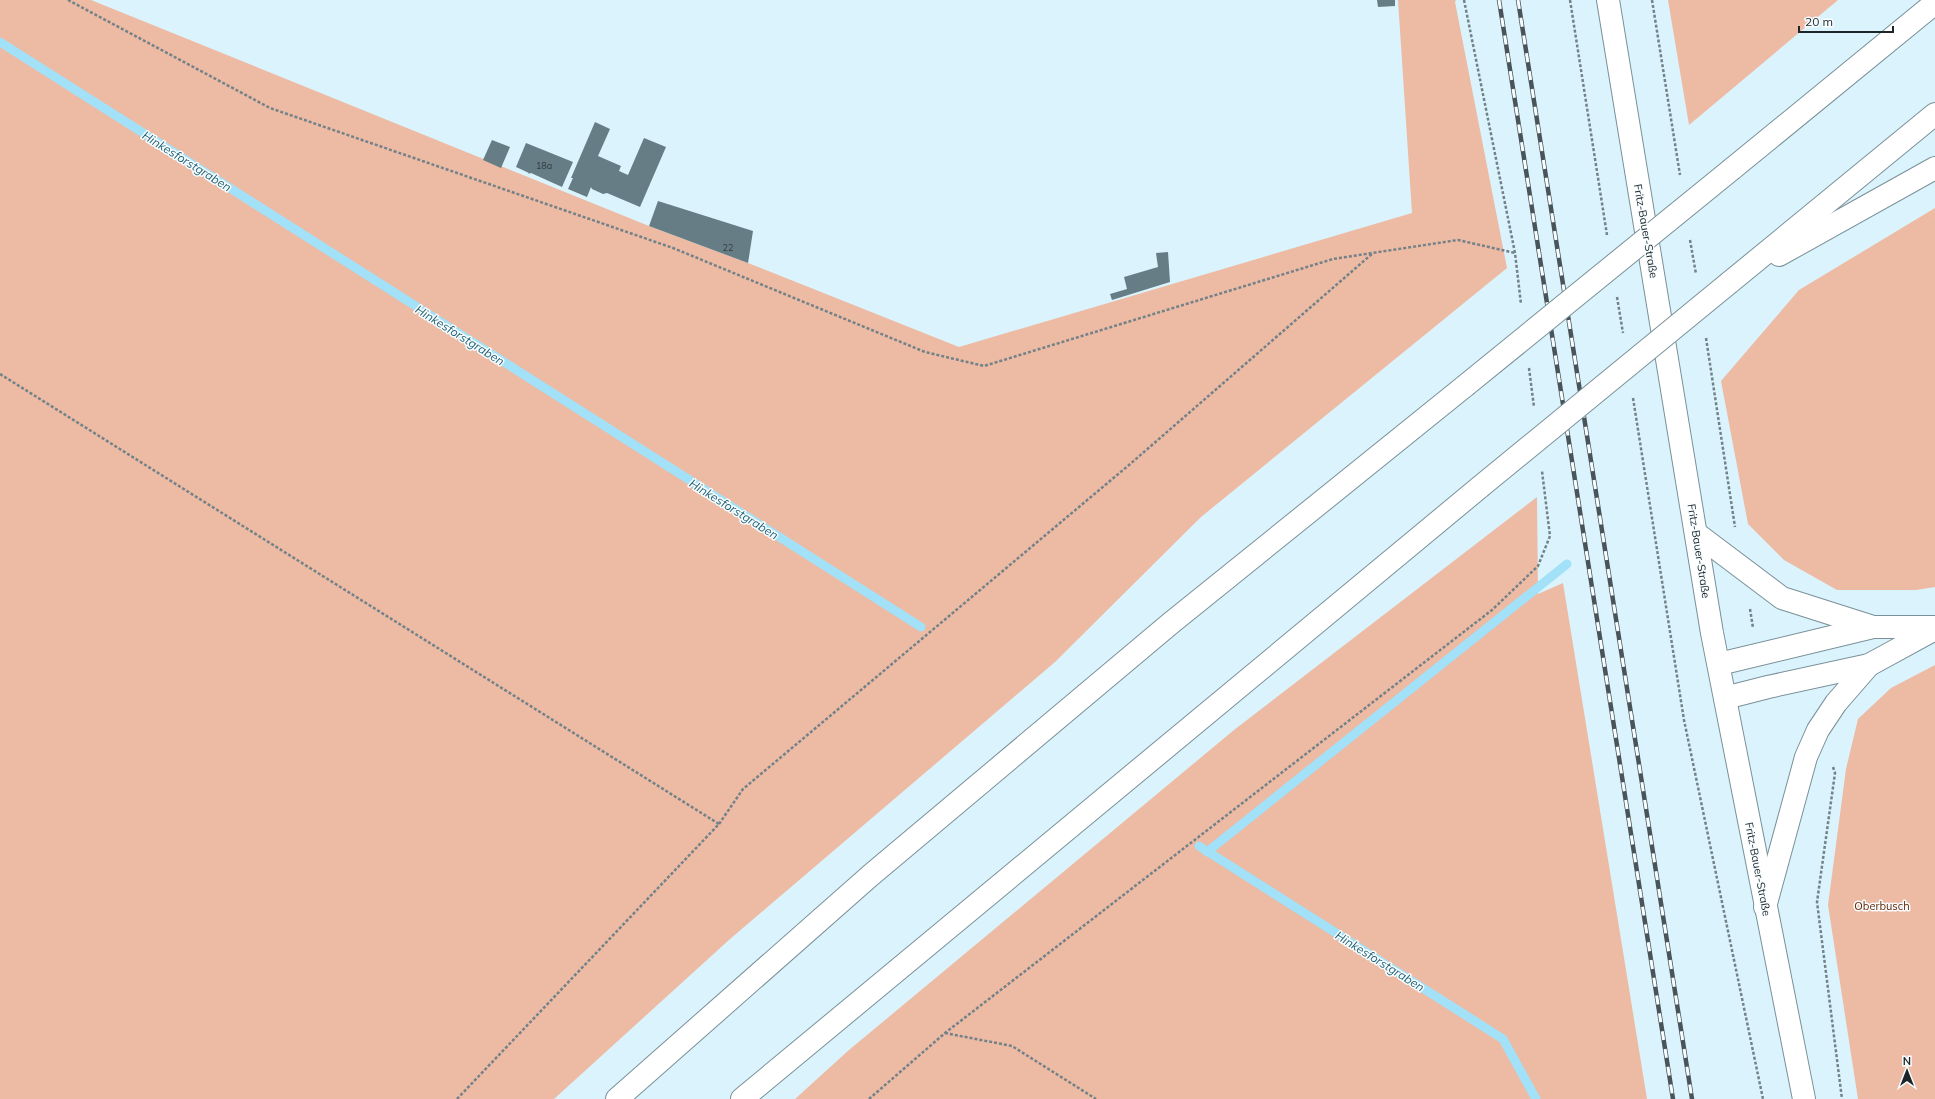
<svg xmlns="http://www.w3.org/2000/svg" width="1935" height="1099" font-family="Mulish,sans-serif">
  <rect width="100%" height="100%" fill="#dbf3fc"/>
  <!-- green -->
  <g fill="#edbaa3">
    <polygon points="0,0 91,0 649,226 748,263 959,347 1412,213 1398,0 1456,0 1455,2 1507,268 1201,517 1055,662 730,939 554,1099 0,1099"/>
    <polygon points="1668,0 1838,0 1689,125"/>
    <polygon points="1935,208 1935,587 1916,590 1837,590 1784,560 1748,524 1721,381 1799,290"/>
    <polygon points="1537,497 1538,594 1563,583 1647,1099 795,1099 849,1050 1234,730"/>
    <polygon points="1935,665 1935,1099 1858,1099 1828,905 1846,769 1858,719 1891,688"/>
  </g>
  <g fill="none" stroke-linecap="round" stroke-linejoin="round">
    <!-- stream -->
    <g stroke="#a2e1f8" stroke-width="9">
      <polyline points="0,42 921,627"/>
      <polyline points="1199,846 1503,1039 1536,1099"/>
      <polyline points="1207,852 1567,564"/>
    </g>
  </g>
  <!-- building -->
  <g fill="#677d85">
    <polygon points="1377,0 1395,0 1395,6 1378,7"/>
    <polygon points="595,122 610,129 598,156 621,166 619,171 628,175 644,138 666,147 640,207 607,193 603,194 592,189 591,187 587,197 568,189 573,178 571,178"/>
    <polygon points="492,140 510,147 501,168 483,160"/>
    <polygon points="526,143 573,162 562,187 531,173 528,174 529,173 516,167"/>
    <polygon points="658,201 753,231 748,263 649,226"/>
    <polygon points="1168,252 1170,282 1112,300 1110,294 1127,289 1124,277 1158,267 1156,253"/>
  </g>
  <g fill="none" stroke-linecap="round" stroke-linejoin="round">
    <defs>
      <polyline id="major" points="1608,0 1712,633 1804,1099"/>
      <g id="highway">
        <polyline points="1732,169 1935,3"/>
        <polyline points="1779,255 1935,168"/>
        <polyline points="1729,283 1935,114"/>
        <polyline points="1697,534 1782,598 1873,627"/>
        <polyline points="1719,664 1873,627 1935,627"/>
        <polyline points="1725,698 1768,687 1869,665 1935,629"/>
        <polyline points="1765,907 1806,757 1818,730 1836,703 1869,665"/>
        <polyline points="617,1099 871,875 1171,623 1465,386"/>
        <polyline points="742,1099 1480,487"/>
      </g>
    </defs>
    <!-- major casing -->
    <use href="#major" stroke="#7a9098" stroke-width="24"/>
    <!-- highway casing -->
    <use href="#highway" stroke="#7a9098" stroke-width="24"/>
    <!-- path -->
    <g stroke="#728288" stroke-width="2.5" stroke-dasharray="3 2" stroke-linecap="butt">
      <polyline points="68,0 270,108 673,248 925,352 984,366 1333,259 1458,240 1515,253"/>
      <polyline points="1464,0 1515,253 1521,304"/>
      <polyline points="1570,0 1607,235"/>
      <polyline points="1652,0 1680,175"/>
      <polyline points="1690,240 1696,274"/>
      <polyline points="1617,297 1623,333"/>
      <polyline points="1706,338 1735,527"/>
      <polyline points="1529,368 1534,407"/>
      <polyline points="0,374 719,824 457,1099"/>
      <polyline points="1633,398 1684,720 1763,1099"/>
      <polyline points="1750,609 1753,628"/>
      <polyline points="1833,767 1835,773 1817,902 1842,1099"/>
      <polyline points="719,824 743,789 1129,465 1373,253"/>
      <polyline points="945,1033 1012,1046 1096,1099"/>
      <polyline points="869,1099 945,1033 1492,610 1538,566 1550,536 1542,471"/>
    </g>
    <!-- major -->
    <use href="#major" stroke="#fff" stroke-width="22"/>
    <!-- highway -->
    <use href="#highway" stroke="#fff" stroke-width="22"/>
    <defs>
      <g id="rail">
        <polyline points="1499,0 1673,1099"/>
        <polyline points="1518,0 1692,1099"/>
      </g>
    </defs>
    <!-- rail casing -->
    <use href="#rail" stroke="#485459" stroke-width="4.5"/>
    <!-- rail -->
    <use href="#rail" stroke="#f8fdff" stroke-width="3" stroke-dasharray="9" stroke-linecap="butt"/>
    <defs>
      <g id="highway-bridge">
        <polyline points="1465,386 1732,169"/>
        <polyline points="1480,487 1729,283"/>
      </g>
    </defs>
    <!-- highway-bridge casing -->
    <use href="#highway-bridge" stroke="#7a9098" stroke-width="24" stroke-linecap="butt"/>
    <!-- highway-bridge -->
    <use href="#highway-bridge" stroke="#fff" stroke-width="22"/>
  </g>
  <g text-anchor="middle" dominant-baseline="central" stroke-width="3" stroke-linejoin="round" paint-order="stroke">
    <!-- number labels -->
    <g font-size="9" fill="#2f3b3f">
      <text x="544" y="165">18a</text>
      <text x="728" y="247">22</text>
    </g>
    <!-- street labels -->
    <g font-size="11" fill="#1c2528" stroke="#f8fdff">
      <text transform="translate(1646 231) rotate(80)">Fritz-Bauer-Straße</text>
      <text transform="translate(1699 551) rotate(81)">Fritz-Bauer-Straße</text>
      <text transform="translate(1758 869) rotate(79)">Fritz-Bauer-Straße</text>
    </g>
    <!-- park labels -->
    <g font-size="11" fill="#622704" stroke="#f8fdff">
      <text x="1882" y="906">Oberbusch</text>
    </g>
    <!-- water labels -->
    <g font-size="12" font-style="italic" fill="#1d5e72" stroke="#f8fdff">
      <text transform="translate(187 161) rotate(32)">Hinkesforstgraben</text>
      <text transform="translate(460 335) rotate(32)">Hinkesforstgraben</text>
      <text transform="translate(734 509) rotate(32)">Hinkesforstgraben</text>
      <text transform="translate(1380 961) rotate(32)">Hinkesforstgraben</text>
    </g>
  </g>
  <!-- north arrow -->
  <g transform="translate(1907 1071)" stroke="#f8fdff" stroke-width="3" paint-order="stroke">
  <path d="M0-3L7 15L0 10L-7 15Z" fill="#1c2528"/>
  <text y="-6" font-size="11" font-weight="bold" text-anchor="middle" fill="#1c2528">N</text>
  </g>
  <!-- scale -->
  <path d="M1799 26v6h94v-6" fill="none" stroke="#1c2528" stroke-width="2"/>
  <text x="1805" y="26" font-size="12" fill="#1c2528" stroke="#f8fdff" stroke-width="3" paint-order="stroke">20 m</text>
</svg>
